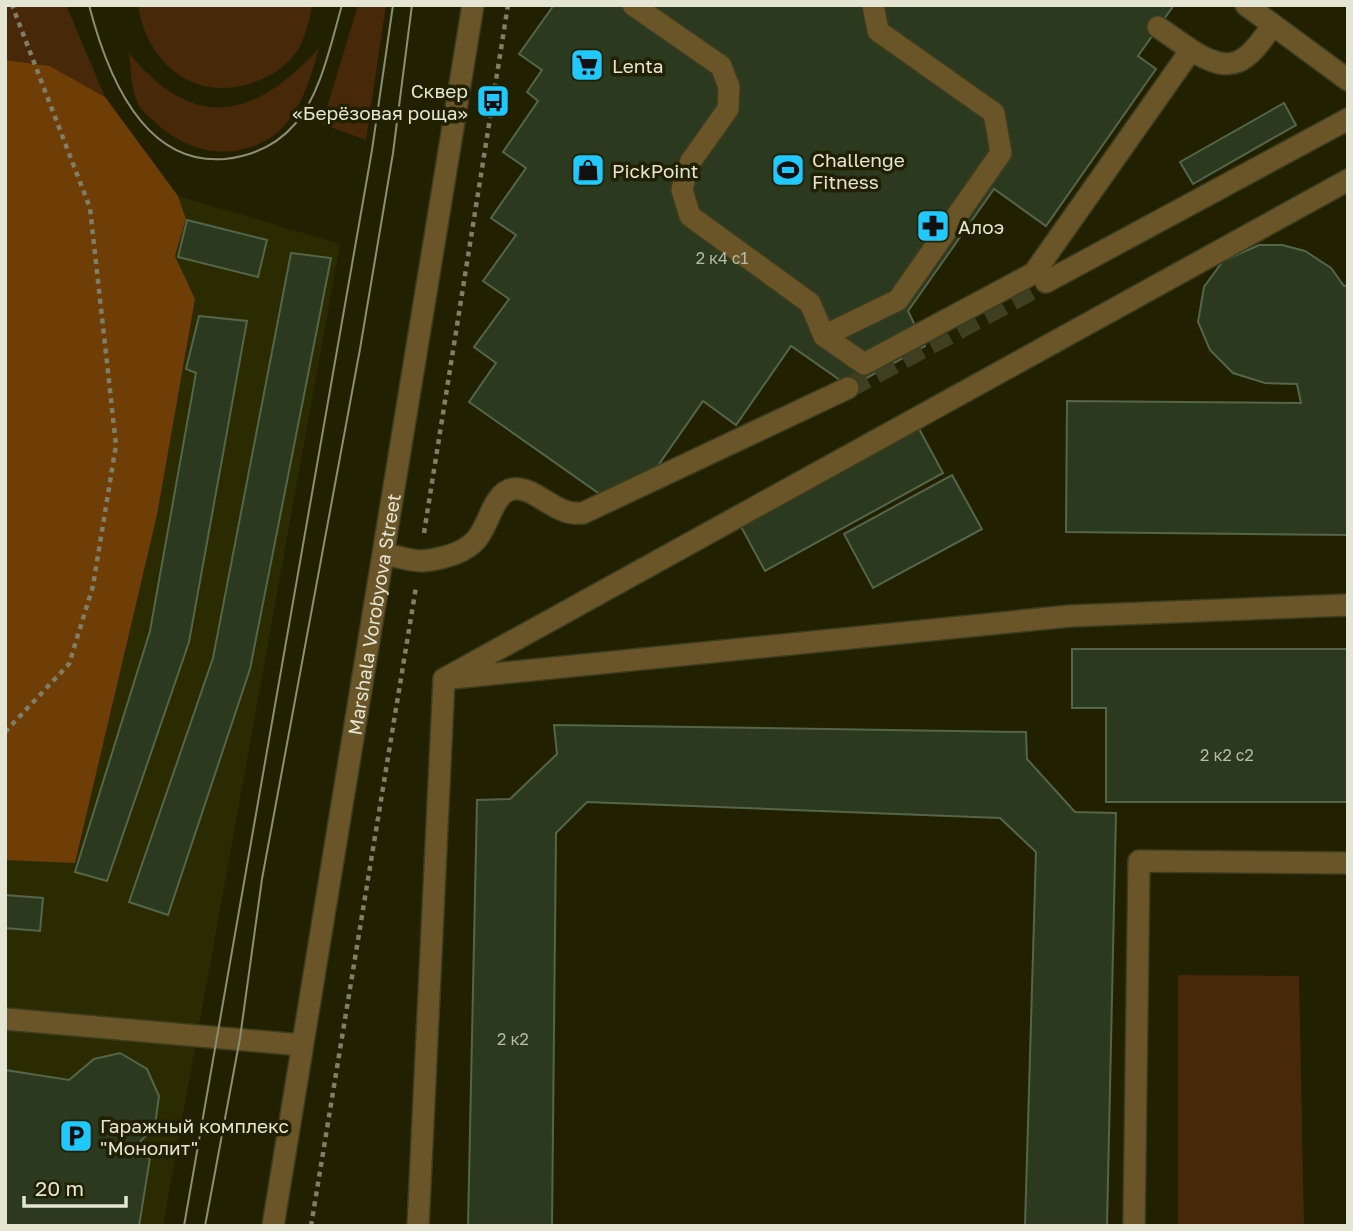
<svg xmlns="http://www.w3.org/2000/svg" width="1353" height="1231" font-family="'Golos Text',sans-serif">
  <rect width="100%" height="100%" fill="#212102"/>
  <!-- built -->
  <polygon fill="#2b2b01" points="178,196 340,244 163,1226 5,1226 5,860 75,862 157,515 195,299 175,256 186,219"/>
  <!-- green -->
  <g fill="#472808">
    <polygon points="5,5 66,5 105,97 50,66 5,60"/>
    <path d="M312,5C310,19 305,39 297,51C286,68 268,78 249,84C192,101 147,62 138,6Z"/>
    <polygon points="358,5 386,5 366,140 322,124"/>
    <path d="M319,48C310,80 299,121 267,140C228,162 184,151 154,121C150,117 142,112 139,106C131,91 131,70 129,53C194,133 255,119 319,48Z"/>
    <polygon points="1178,975 1299,976 1304,1226 1178,1226"/>
  </g>
  <!-- forest -->
  <polygon fill="#6e3e06" points="5,60 50,66 105,97 178,196 186,219 175,256 195,299 157,515 75,863 5,860"/>
  <!-- building -->
  <g fill="#2b3a1f" stroke="#556548" stroke-width="2">
    <polygon points="554,5 1174,5 1138,56 1156,69 1046,226 994,189 908,311 925,346 850,387 791,346 736,425 703,401 657,467 604,497 469,402 496,363 474,347 509,299 483,281 516,235 491,218 526,168 503,152 538,101 527,92 542,70 519,54"/>
    <polygon points="1284,103 1296,125 1193,184 1180,162"/>
    <polygon points="187,220 267,240 258,277 178,257"/>
    <polygon points="1259,245 1282,245 1305,251 1331,268 1344,286 1348,285 1348,535 1066,532 1067,401 1301,403 1297,384 1265,383 1233,373 1210,350 1198,322 1204,287 1223,261"/>
    <polygon points="291,253 331,258 250,669 168,915 129,902 213,658"/>
    <polygon points="199,316 247,321 189,642 107,881 75,872 150,631 196,373 186,369"/>
    <polygon points="917,425 943,473 765,571 739,523"/>
    <polygon points="952,475 982,529 873,588 844,534"/>
    <polygon points="1072,649 1348,649 1348,802 1106,802 1106,708 1072,708"/>
    <polygon points="554,725 1026,732 1027,759 1075,812 1116,813 1107,1226 1025,1226 1036,852 1000,818 587,802 556,833 552,1226 468,1226 477,800 510,799 557,754"/>
    <polygon points="5,895 43,898 40,931 5,928"/>
    <polygon points="120,1053 147,1069 159,1096 155,1126 137,1145 124,1149 123,1156 150,1158 139,1226 5,1226 5,1070 69,1080 94,1059"/>
  </g>
  <g fill="none" stroke-linecap="round" stroke-linejoin="round">
    <!-- minor-tunnel -->
    <polyline stroke="#3e3e21" stroke-width="21" stroke-dasharray="21 10" stroke-linecap="butt" points="848,388 1046,282"/>
    <defs>
      <g id="minor">
        <path d="M633,5L721,66L729,87L728,109L691,161L685,177L682,190L690,216L810,303L824,336L864,364L1034,273L1191,50C1233,77 1247,62 1272,26"/>
        <polyline points="1246,5 1348,80"/>
        <polyline points="1158,27 1191,50"/>
        <polyline points="1046,282 1348,119"/>
        <polyline points="824,336 898,300 1001,153 994,113 878,31 873,5"/>
        <path d="M385,554C396,556 410,561 422,561C441,559 463,554 476,540C489,526 493,492 513,489C536,486 555,517 583,513L848,388"/>
        <polyline points="453,678 1070,616 1348,605"/>
        <polyline points="5,1019 302,1045"/>
        <path id="s1" d="M273,1226L473,5"/>
        <polyline points="418,1226 444,679 1348,180"/>
        <polyline points="1134,1226 1139,861 1348,863"/>
      </g>
    </defs>
    <!-- minor casing -->
    <use href="#minor" stroke="#3c3c1f" stroke-width="24"/>
    <!-- path -->
    <g stroke="#7f7f67" stroke-width="4.5" stroke-dasharray="5 5" stroke-linecap="butt">
      <polyline points="424,533 508,5"/>
      <polyline points="5,732 69,664 93,586 116,445 90,208 12,5"/>
      <polyline points="311,1226 416,587"/>
    </g>
    <!-- minor -->
    <use href="#minor" stroke="#695527" stroke-width="21"/>
    <!-- tram -->
    <g stroke="#8c8d75" stroke-width="2">
      <path d="M89,5C106,71 142,166 225,159C252,156 277,145 295,124C321,94 331,43 342,5"/>
      <polyline points="184,1226 372,150 393,5"/>
      <polyline points="205,1226 240,1038 262,879 360,349 393,153 412,5"/>
    </g>
  </g>
  <!-- icons -->
  <defs>
    <symbol id="supermarket-square" viewBox="-11 -11 22 22"><rect x="-9" y="-9" width="18" height="18" rx="4" fill="#20c9fd" stroke="#212102"/><path d="M-6-5.5h2.5l.6 2H6L4.5 2H-2.5L-4.4-4H-6ZM-1.5 3.2a1.3 1.3 0 1 0 .1 0ZM3 3.2a1.3 1.3 0 1 0 .1 0Z" fill="#111"/></symbol>
    <symbol id="bus-square" viewBox="-11 -11 22 22"><rect x="-9" y="-9" width="18" height="18" rx="4" fill="#20c9fd" stroke="#212102"/><path d="M-5-6H5V4H4V6H2V4H-2V6H-4V4H-5ZM-3.5-4V0h7V-4ZM-3.5 1.2v1.5H-2V1.2ZM2 1.2v1.5H3.5V1.2Z" fill="#111"/></symbol>
    <symbol id="shop-square" viewBox="-11 -11 22 22"><rect x="-9" y="-9" width="18" height="18" rx="4" fill="#20c9fd" stroke="#212102"/><path d="M-5-2.5h2.3a2.7 3.5 0 0 1 5.4 0H5L5.5 6h-11ZM-1.5-2.5h3a1.5 2.3 0 0 0-3 0Z" fill="#111"/></symbol>
    <symbol id="stadium-square" viewBox="-11 -11 22 22"><rect x="-9" y="-9" width="18" height="18" rx="4" fill="#20c9fd" stroke="#212102"/><path d="M0-5a6.5 5 0 1 0 0 10a6.5 5 0 1 0 0-10ZM-3.5-1.8h7v3.6h-7Z" fill="#111"/></symbol>
    <symbol id="pharmacy-square" viewBox="-11 -11 22 22"><rect x="-9" y="-9" width="18" height="18" rx="4" fill="#20c9fd" stroke="#212102"/><path d="M-2-6h4v4h4v4h-4v4h-4v-4h-4v-4h4Z" fill="#111"/></symbol>
    <symbol id="parking-square" viewBox="-11 -11 22 22"><rect x="-9" y="-9" width="18" height="18" rx="4" fill="#20c9fd" stroke="#212102"/><path d="M-3.5-5.5H1a3.5 3.5 0 0 1 0 7H-1V5.5H-3.5ZM-1-3.4V-.6H.8a1.4 1.4 0 0 0 0-2.8Z" fill="#111"/></symbol>
  </defs>
  <g fill-rule="evenodd">
    <use href="#supermarket-square" x="568" y="46" width="38" height="38"/>
    <use href="#bus-square" x="474" y="82" width="38" height="38"/>
    <use href="#shop-square" x="569" y="151" width="38" height="38"/>
    <use href="#stadium-square" x="769" y="151" width="38" height="38"/>
    <use href="#pharmacy-square" x="914" y="207" width="38" height="38"/>
    <use href="#parking-square" x="57" y="1117" width="38" height="38"/>
  </g>
  <g text-anchor="middle" dominant-baseline="central" stroke-width="7" stroke-linejoin="round" paint-order="stroke">
    <!-- number labels -->
    <g font-size="16" fill="#b6baa6">
      <text x="722" y="258">2 к4 с1</text>
      <text x="1227" y="755">2 к2 с2</text>
      <text x="513" y="1039">2 к2</text>
    </g>
    <!-- poi labels -->
    <g font-size="19" fill="#e4e5d3" stroke="#212102" text-anchor="start">
      <text x="612" y="65">Lenta</text>
      <text x="468" y="90" text-anchor="end">Сквер<tspan x="468" dy="22">«Берёзовая роща»</tspan></text>
      <text x="812" y="159">Challenge<tspan x="812" dy="22">Fitness</tspan></text>
      <text x="612" y="170">PickPoint</text>
      <text x="958" y="226">Алоэ</text>
      <text x="100" y="1125">Гаражный комплекс<tspan x="100" dy="22">"Монолит"</tspan></text>
    </g>
    <!-- street labels -->
    <g font-size="19" fill="#e4e5d3" stroke="#212102">
      <text stroke="none"><textPath href="#s1" startOffset="620">Marshala Vorobyova Street</textPath></text>
    </g>
  </g>
  <!-- border -->
  <rect width="1353" height="1231" fill="none" stroke="#e4e5d3" stroke-width="14"/>
  <!-- scale -->
  <path d="M24 1196v10h102v-10" fill="none" stroke="#e4e5d3" stroke-width="3.5"/>
  <text x="35" y="1196" font-size="21" fill="#e4e5d3" stroke="#212102" stroke-width="5" paint-order="stroke">20 m</text>
</svg>
